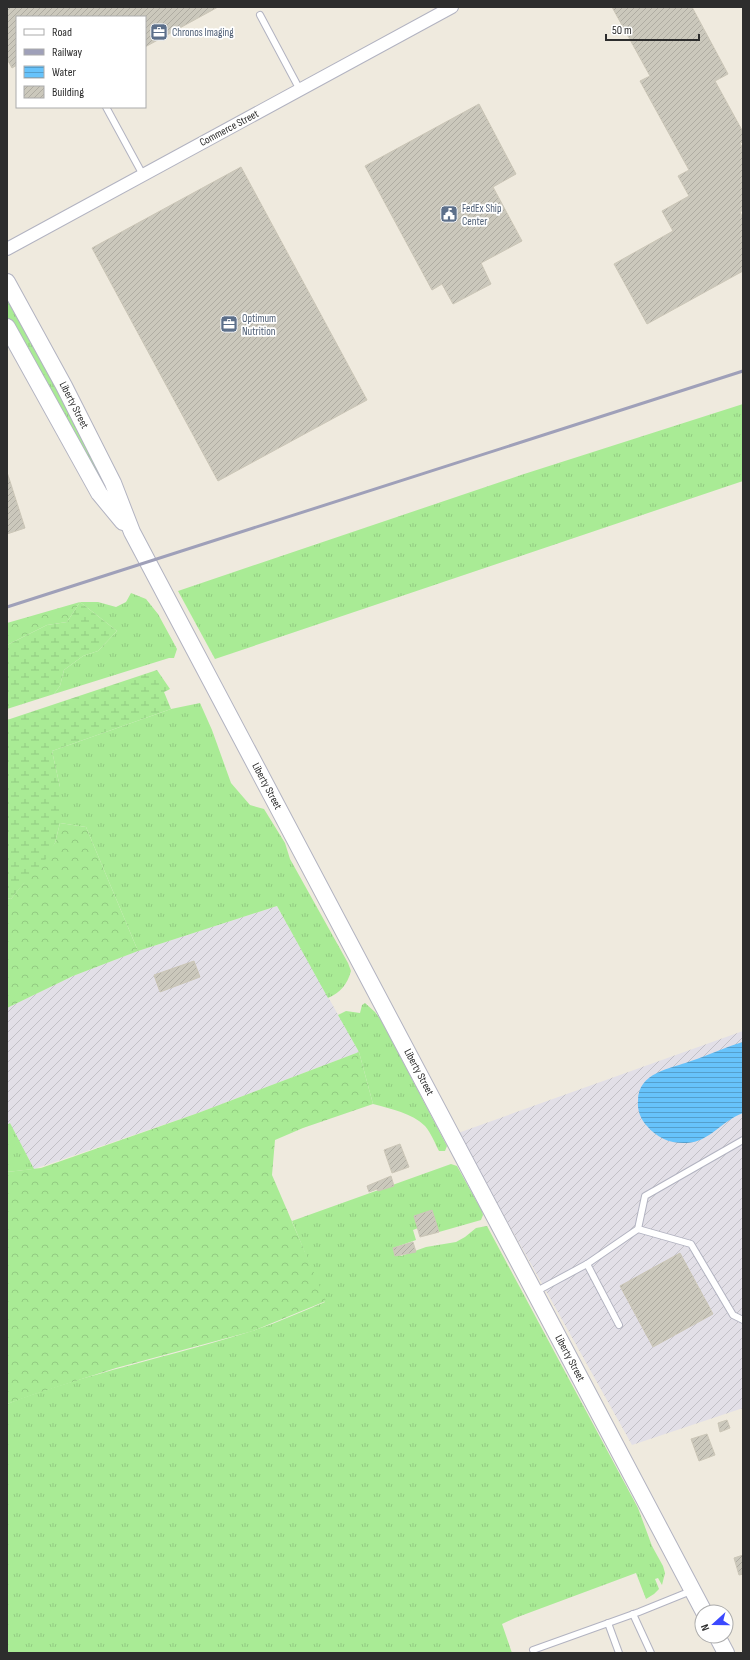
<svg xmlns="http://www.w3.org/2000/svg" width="750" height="1660" font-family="'Sofia Sans Condensed',sans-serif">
  <defs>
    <pattern id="industrial-furrows" width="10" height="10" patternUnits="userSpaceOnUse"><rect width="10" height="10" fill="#e2dfe7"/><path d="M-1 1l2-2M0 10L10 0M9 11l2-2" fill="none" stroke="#c2c0c6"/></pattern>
    <pattern id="grass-tufts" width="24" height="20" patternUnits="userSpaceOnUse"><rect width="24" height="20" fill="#a9eb95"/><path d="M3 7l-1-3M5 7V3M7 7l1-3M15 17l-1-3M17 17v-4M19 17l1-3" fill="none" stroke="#92ca81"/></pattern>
    <pattern id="forest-crowns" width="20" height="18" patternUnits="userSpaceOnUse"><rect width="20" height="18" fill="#a9eb95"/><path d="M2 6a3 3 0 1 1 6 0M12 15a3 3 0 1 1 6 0" fill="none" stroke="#92ca81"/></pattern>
    <pattern id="wetland-marsh" width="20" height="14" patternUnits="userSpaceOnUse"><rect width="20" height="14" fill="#a9eb95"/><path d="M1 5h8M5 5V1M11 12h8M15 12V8" fill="none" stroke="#92ca81"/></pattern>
    <pattern id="water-rules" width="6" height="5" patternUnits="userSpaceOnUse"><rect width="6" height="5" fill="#67c3fb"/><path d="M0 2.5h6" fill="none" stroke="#559fcc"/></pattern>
    <pattern id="building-hatch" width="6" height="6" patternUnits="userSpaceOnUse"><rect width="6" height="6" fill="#cbc8bc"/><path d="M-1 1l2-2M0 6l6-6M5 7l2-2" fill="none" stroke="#afaca2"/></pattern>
  </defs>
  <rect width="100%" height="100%" fill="#efeade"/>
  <!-- industrial -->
  <g fill="url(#industrial-furrows)">
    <polygon points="277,906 359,1052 198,1113 34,1169 10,1124 7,1125 7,1008 73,976 138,951"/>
    <polygon points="743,1031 743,1408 632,1445 458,1133"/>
  </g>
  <!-- grass -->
  <g fill="url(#grass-tufts)">
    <polygon points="7,295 109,489 107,492 60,414 7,317"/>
    <polygon points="743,404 743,481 215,659 178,591 521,475"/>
    <polygon points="131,593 146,599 158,614 177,649 174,658 169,658 54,694 60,686 64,670 83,656 98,651 117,631 80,602 98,602 116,607 126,602"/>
    <path d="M200,703L212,730L231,783L250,805L264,809L285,843L290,859L348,963L351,971C347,985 341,992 328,998L277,906L138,951L86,827L60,823V787L52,751L171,709Z"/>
    <path d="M365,1003L375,1012L381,1020L447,1146L445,1151H439C435,1143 431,1133 425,1126C412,1113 391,1109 373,1104L359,1052L338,1015L346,1011L360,1013L362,1005Z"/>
    <polygon points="10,1123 34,1169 7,1172 7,1125"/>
    <path d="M451,1164L457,1166L482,1211L483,1215L481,1220L439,1232L432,1210L414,1216L418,1228L413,1230L416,1240L393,1248L395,1256L400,1255L401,1256L426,1247L456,1242L465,1237L476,1228L487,1226L638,1508L652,1546L663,1566L665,1573L662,1585L658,1578L655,1579L659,1589L654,1594L646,1599L636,1573L515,1618L502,1624L512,1653H7V1404C87,1373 170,1357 252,1331C277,1323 301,1312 325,1302L292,1221Z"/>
  </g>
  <!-- forest -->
  <g fill="url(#forest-crowns)">
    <polygon points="80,602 67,622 47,625 7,645 7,623"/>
    <polygon points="60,823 86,827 138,951 73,976 7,1008 7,898 11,899 55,843"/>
    <polygon points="359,1052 373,1104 303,1128 275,1140 272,1175 326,1301 253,1331 116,1368 35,1394 7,1404 7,1172 41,1168 198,1113"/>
  </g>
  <!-- wetland -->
  <g fill="url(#wetland-marsh)">
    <polygon points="80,602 117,631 98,651 83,656 64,670 60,686 54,694 7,709 7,645 47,625 67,622"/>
    <polygon points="157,670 170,689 164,692 171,709 52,751 60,787 61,809 60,823 55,843 40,869 24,883 11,899 7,898 7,720"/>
  </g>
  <!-- water -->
  <path fill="url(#water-rules)" d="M743,1042V1113C723,1120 709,1142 687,1143C671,1144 657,1138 647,1126C641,1120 637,1110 638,1101C638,1072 670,1069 691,1061C709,1055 725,1047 743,1042Z"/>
  <!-- building -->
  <g fill="url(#building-hatch)" stroke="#cbc6b7">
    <polygon points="7,7 218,7 145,47 145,17 17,17 17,65 12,68 7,59"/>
    <polygon points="612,7 692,7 728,74 715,81 743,132 743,142 740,143 743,149 743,210 740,212 743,218 743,271 647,324 614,264 673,231 662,211 689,196 678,176 689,170 640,81 650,76"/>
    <polygon points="479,104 516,174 493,187 522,241 481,263 491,284 453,304 442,284 432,290 365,166"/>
    <polygon points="241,167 367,400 218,481 92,248"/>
    <polygon points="7,472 25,528 7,534"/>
    <polygon points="194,961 200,977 160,992 154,975"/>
    <polygon points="400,1144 409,1167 392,1173 384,1150"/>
    <polygon points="391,1176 394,1186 378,1191 377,1189 369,1192 367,1186"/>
    <polygon points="432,1210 439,1232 420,1237 414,1216"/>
    <polygon points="413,1242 416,1252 395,1256 393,1248"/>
    <polygon points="680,1253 713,1314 653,1347 620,1286"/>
    <polygon points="727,1420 730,1428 720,1432 718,1423"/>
    <polygon points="707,1434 715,1455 699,1461 691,1439"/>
    <polygon points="743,1555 743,1574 739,1575 734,1558"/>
  </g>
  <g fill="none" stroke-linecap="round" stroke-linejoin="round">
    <defs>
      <g id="lane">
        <polyline points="260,15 300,90"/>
        <polyline points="106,107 143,175"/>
        <polyline points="638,1229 691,1244 733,1315 743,1320"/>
        <polyline points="587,1264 619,1325"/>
        <polyline points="535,1292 587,1264 638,1229 645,1196 743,1140"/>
        <polyline points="633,1614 651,1653"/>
        <polyline points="608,1623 619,1653"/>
        <polyline points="533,1650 639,1612 691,1591"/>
      </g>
      <polyline id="street" points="7,249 452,7"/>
      <g id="secondary">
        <polyline points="7,282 64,386 113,483 132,532 704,1612"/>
        <polyline points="7,327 99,493 123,522"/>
        <polyline points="717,1636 726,1653"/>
      </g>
    </defs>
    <!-- lane casing -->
    <use href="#lane" stroke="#b2b3c1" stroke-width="8"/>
    <!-- street casing -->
    <use href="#street" stroke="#b2b3c1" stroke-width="14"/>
    <!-- secondary casing -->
    <use href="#secondary" stroke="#b2b3c1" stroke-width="18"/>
    <!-- lane -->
    <use href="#lane" stroke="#fff" stroke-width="6"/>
    <!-- street -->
    <use href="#street" stroke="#fff" stroke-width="12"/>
    <!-- secondary -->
    <use href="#secondary" stroke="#fff" stroke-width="16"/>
    <!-- rail -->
    <polyline stroke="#9fa0b9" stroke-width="3" points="7,607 743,371"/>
  </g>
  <!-- icons -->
  <defs>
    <symbol id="office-square" viewBox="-11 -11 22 22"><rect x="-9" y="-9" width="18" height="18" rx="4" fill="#5c6f8a" stroke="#fff"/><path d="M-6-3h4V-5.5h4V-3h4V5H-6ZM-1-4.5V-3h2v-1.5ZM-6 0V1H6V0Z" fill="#fff"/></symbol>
    <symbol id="civic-square" viewBox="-11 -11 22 22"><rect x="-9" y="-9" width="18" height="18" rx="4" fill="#5c6f8a" stroke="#fff"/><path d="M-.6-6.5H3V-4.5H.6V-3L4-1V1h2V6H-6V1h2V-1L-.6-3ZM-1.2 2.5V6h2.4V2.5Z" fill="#fff"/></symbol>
  </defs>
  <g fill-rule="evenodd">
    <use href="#office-square" x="149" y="22" width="20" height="20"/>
    <use href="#civic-square" x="439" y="204" width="20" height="20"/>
    <use href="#office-square" x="219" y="314" width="20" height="20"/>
  </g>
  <g text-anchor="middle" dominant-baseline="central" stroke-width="3.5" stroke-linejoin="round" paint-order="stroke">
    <!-- service labels -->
    <g font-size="11" fill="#4e5e75" stroke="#fff" text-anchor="start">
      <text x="172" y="32">Chronos Imaging</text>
      <text x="462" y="208">FedEx Ship<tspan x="462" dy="13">Center</tspan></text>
      <text x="242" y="318">Optimum<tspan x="242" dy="13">Nutrition</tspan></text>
    </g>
    <!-- street labels -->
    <g font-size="11" fill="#2d2d2d" stroke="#fff">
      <text transform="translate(229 128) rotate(-28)">Commerce Street</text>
      <text transform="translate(74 405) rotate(63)">Liberty Street</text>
      <text transform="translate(267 786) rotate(62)">Liberty Street</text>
      <text transform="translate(419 1072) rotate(62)">Liberty Street</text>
      <text transform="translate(570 1358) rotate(62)">Liberty Street</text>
    </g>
  </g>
  <!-- border -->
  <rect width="750" height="1660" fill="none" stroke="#2d2d2d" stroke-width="16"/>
  <!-- legend -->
  <rect x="16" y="16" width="130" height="92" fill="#ffffff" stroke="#ababab"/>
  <rect x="24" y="29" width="20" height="6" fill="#ffffff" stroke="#ababab"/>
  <text x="52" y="36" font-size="12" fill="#2d2d2d">Road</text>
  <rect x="24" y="49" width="20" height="6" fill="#9fa0b9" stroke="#ababab"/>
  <text x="52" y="56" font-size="12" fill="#2d2d2d">Railway</text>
  <rect x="24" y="66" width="20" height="12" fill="url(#water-rules)" stroke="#ababab"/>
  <text x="52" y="76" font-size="12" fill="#2d2d2d">Water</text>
  <rect x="24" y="86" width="20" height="12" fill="url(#building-hatch)" stroke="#ababab"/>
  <text x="52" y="96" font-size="12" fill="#2d2d2d">Building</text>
  <!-- north arrow -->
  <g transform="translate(714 1624) rotate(249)"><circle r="19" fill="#ffffff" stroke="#ababab"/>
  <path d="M0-3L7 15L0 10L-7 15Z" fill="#3b49ff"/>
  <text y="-6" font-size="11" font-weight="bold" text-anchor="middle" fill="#2d2d2d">N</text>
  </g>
  <!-- scale -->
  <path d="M606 34v6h93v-6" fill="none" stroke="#2d2d2d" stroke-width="2"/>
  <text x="612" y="34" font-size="12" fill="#2d2d2d" stroke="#ffffff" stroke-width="3" paint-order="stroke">50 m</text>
</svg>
